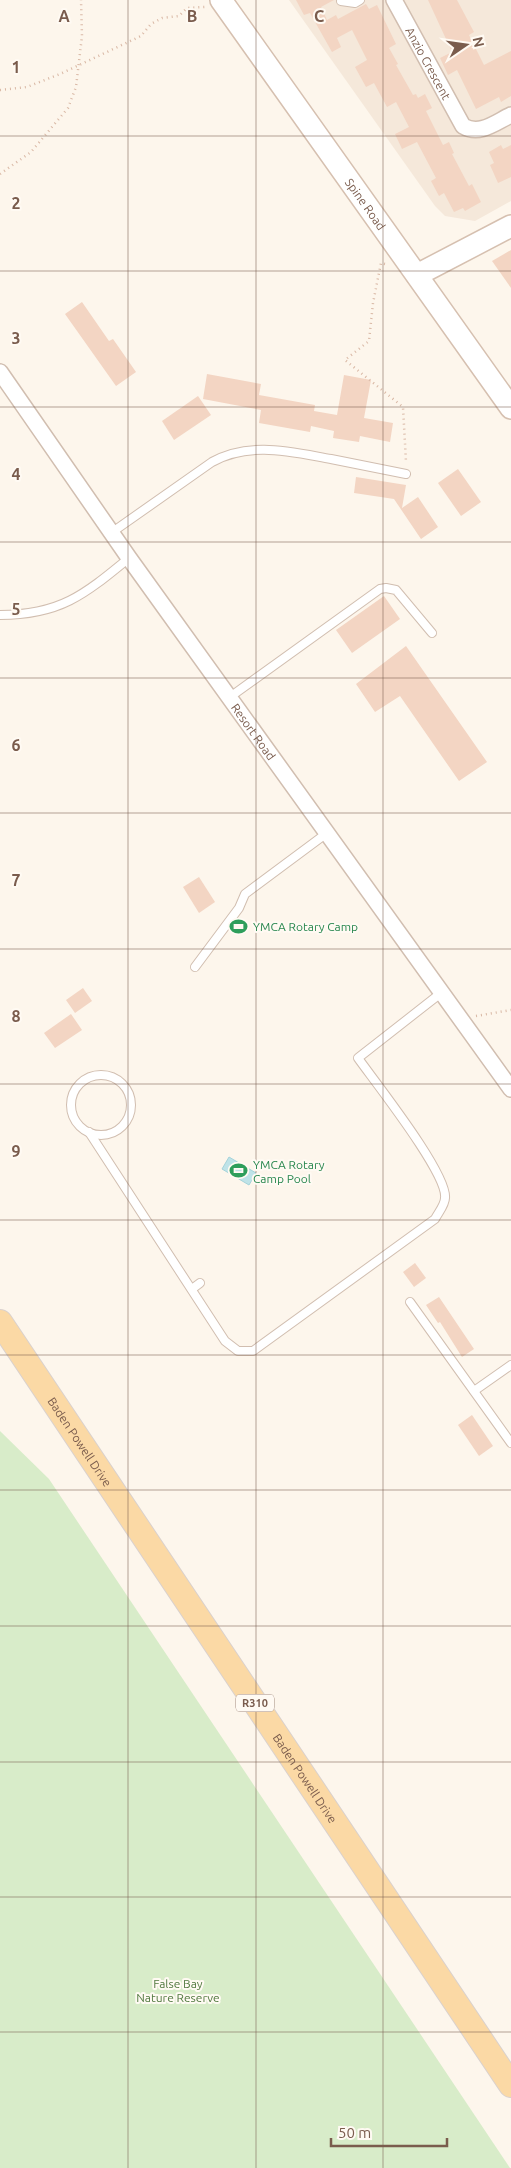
<svg xmlns="http://www.w3.org/2000/svg" width="511" height="2168" font-family="Ubuntu,sans-serif">
  <rect width="100%" height="100%" fill="#fdf6ec"/>
  <!-- residential -->
  <polygon fill="#f5e8da" points="289,0 511,0 511,201 475,221 445,216 435,206"/>
  <!-- green -->
  <polygon fill="#d8ecc9" points="0,1431 49,1479 510,2168 0,2168"/>
  <!-- water -->
  <polygon fill="#bfe3e8" stroke="#a5d3da" points="229,1157 256,1173 249,1185 222,1169"/>
  <!-- building -->
  <g fill="#f3d5c3">
    <polygon points="296,0 334,0 321,7 327,20 336,15 338,19 366,4 369,9 377,5 396,44 389,48 398,64 396,65 413,95 416,94 418,98 425,94 432,108 426,111 443,145 449,142 454,153 452,154 469,186 472,184 481,202 465,211 463,208 454,212 444,193 439,196 431,181 436,178 417,142 402,149 395,134 409,127 396,102 387,107 374,83 366,87 355,67 367,60 352,30 337,38 341,47 332,52 310,13 304,15"/>
    <polygon points="428,0 457,0 474,32 469,35 484,65 511,51 511,96 501,102 499,97 476,109 457,70 448,75 440,58 452,52"/>
    <polygon points="501,145 503,149 511,145 511,177 498,183 490,165 494,163 489,152"/>
    <polygon points="511,250 511,288 492,261"/>
    <polygon points="82,302 109,341 113,339 136,372 116,386 65,314"/>
    <polygon points="207,374 261,384 259,395 315,405 314,411 337,415 344,375 371,380 364,418 393,423 390,442 360,436 359,442 333,438 334,431 311,426 310,432 259,423 261,410 203,399"/>
    <polygon points="198,396 211,415 174,440 162,421"/>
    <polygon points="458,469 481,502 461,516 438,483"/>
    <polygon points="356,477 406,485 402,508 418,497 438,527 421,539 394,499 354,493"/>
    <polygon points="384,596 400,619 352,653 336,630"/>
    <polygon points="406,646 487,762 459,781 400,696 375,712 356,684"/>
    <polygon points="199,877 215,902 199,913 183,887"/>
    <polygon points="83,988 92,1001 75,1013 66,1000"/>
    <polygon points="71,1014 82,1030 55,1048 44,1033"/>
    <polygon points="415,1263 426,1278 414,1287 403,1272"/>
    <polygon points="439,1297 474,1349 462,1357 440,1322 438,1323 426,1305"/>
    <polygon points="472,1415 493,1446 479,1456 458,1425"/>
  </g>
  <g fill="none" stroke-linecap="round" stroke-linejoin="round">
    <defs>
      <g id="lane">
        <polyline points="341,1 355,3 360,0"/>
        <path d="M111,533L212,462C250,441 291,452 331,459C356,464 381,469 406,474"/>
        <path d="M0,615C60,615 84,595 129,558"/>
        <polyline points="230,697 380,589 386,588 396,590 432,633"/>
        <polyline points="195,967 239,908 245,894 327,833"/>
        <circle cx="101" cy="1105" r="30"/>
        <path d="M89,1132L225,1341L238,1351H253L435,1219C438,1213 445,1205 445,1198C448,1174 375,1082 358,1058L441,993"/>
        <polyline points="192,1289 200,1283"/>
        <polyline points="410,1302 511,1443"/>
        <polyline points="474,1391 511,1365"/>
      </g>
      <g id="street">
        <path id="s1" d="M394,0L463,126C480,136 496,122 511,115"/>
        <path id="s2" d="M0,372L129,558L511,1089"/>
      </g>
      <g id="secondary">
        <path id="s3" d="M221,0L511,408"/>
        <polyline points="417,275 511,226"/>
      </g>
      <g id="primary">
        <path id="s4" d="M0,1322L511,2085"/>
      </g>
    </defs>
    <!-- lane casing -->
    <use href="#lane" stroke="#d1beb0" stroke-width="10"/>
    <!-- street casing -->
    <use href="#street" stroke="#d1beb0" stroke-width="18"/>
    <!-- secondary casing -->
    <use href="#secondary" stroke="#d6c0b0" stroke-width="24"/>
    <!-- primary casing -->
    <use href="#primary" stroke="#dad1cd" stroke-width="26"/>
    <!-- path -->
    <g stroke="#d9b8a5" stroke-width="2.5" stroke-dasharray="1 4" stroke-linecap="butt">
      <polyline points="0,90 27,87 60,74 141,36 151,24 162,18 179,16 187,8 205,7"/>
      <polyline points="0,174 31,152 68,108 76,87 82,36 81,0"/>
      <polyline points="385,264 381,263 373,303 369,341 345,360 403,407 406,462"/>
      <polyline points="476,1016 511,1010"/>
    </g>
    <!-- lane -->
    <use href="#lane" stroke="#fff" stroke-width="8"/>
    <!-- street -->
    <use href="#street" stroke="#fff" stroke-width="15"/>
    <!-- secondary -->
    <use href="#secondary" stroke="#fff" stroke-width="21"/>
    <!-- primary -->
    <use href="#primary" stroke="#fbd9a5" stroke-width="24"/>
  </g>
  <!-- grid -->
  <path fill="none" stroke="#7a5c4d" stroke-width="1" stroke-opacity="0.55" d="M128,0V2168M256,0V2168M383,0V2168M0,136H511M0,271H511M0,407H511M0,542H511M0,678H511M0,813H511M0,949H511M0,1084H511M0,1220H511M0,1355H511M0,1490H511M0,1626H511M0,1762H511M0,1897H511M0,2032H511"/>
  <!-- icons -->
  <defs>
    <symbol id="stadium-bare" viewBox="-9 -9 18 18"><path d="M0-5a6.5 5 0 1 0 0 10a6.5 5 0 1 0 0-10ZM-3.5-1.8h7v3.6h-7Z" fill="#2e9e5b" stroke="#fffaf3" stroke-width="2.5" paint-order="stroke"/></symbol>
  </defs>
  <g fill-rule="evenodd">
    <use href="#stadium-bare" x="226" y="914" width="25" height="25"/>
    <use href="#stadium-bare" x="226" y="1158" width="25" height="25"/>
  </g>
  <g text-anchor="middle" dominant-baseline="central" stroke-width="4" stroke-linejoin="round" paint-order="stroke">
    <!-- shield labels -->
    <rect fill="#fffaf3" stroke="#a28b7f" stroke-width="1" x="236" y="1694.5" width="38" height="17" rx="4"/>
    <g font-size="11" font-weight="bold" fill="#7a5c4d">
      <text x="255" y="1703">R310</text>
    </g>
    <!-- street labels -->
    <g font-size="12" fill="#7a5c4d" stroke="#fffaf3">
      <text stroke="none"><textPath href="#s1" startOffset="72">Anzio Crescent</textPath></text>
      <text stroke="none"><textPath href="#s3" startOffset="250">Spine Road</textPath></text>
      <text stroke="none"><textPath href="#s2" startOffset="440">Resort Road</textPath></text>
      <text stroke="none"><textPath href="#s4" startOffset="144">Baden Powell Drive</textPath></text>
      <text stroke="none"><textPath href="#s4" startOffset="549">Baden Powell Drive</textPath></text>
    </g>
    <!-- leisure labels -->
    <g font-size="12" fill="#27864d" stroke="#fffaf3" text-anchor="start">
      <text x="253" y="926">YMCA Rotary Camp</text>
      <text x="253" y="1164">YMCA Rotary<tspan x="253" dy="14">Camp Pool</tspan></text>
    </g>
    <!-- park labels -->
    <g font-size="12" fill="#537a41" stroke="#fffaf3">
      <text x="178" y="1983">False Bay<tspan x="178" dy="14">Nature Reserve</tspan></text>
    </g>
  </g>
  <g font-size="16" text-anchor="middle" font-weight="bold" fill="#7a5c4d" stroke="#fffaf3" stroke-width="4" stroke-linejoin="round" paint-order="stroke">
    <text x="64" y="22">A</text>
    <text x="192" y="22">B</text>
    <text x="319" y="22">C</text>
    <text x="16" y="73">1</text>
    <text x="16" y="209">2</text>
    <text x="16" y="344">3</text>
    <text x="16" y="480">4</text>
    <text x="16" y="615">5</text>
    <text x="16" y="751">6</text>
    <text x="16" y="886">7</text>
    <text x="16" y="1022">8</text>
    <text x="16" y="1157">9</text>
  </g>
  <!-- north arrow -->
  <g transform="translate(466 45) rotate(77)" stroke="#fffaf3" stroke-width="4" paint-order="stroke">
  <path d="M0-4L9 19L0 12L-9 19Z" fill="#7a5c4d"/>
  <text y="-8" font-size="14" font-weight="bold" text-anchor="middle" fill="#7a5c4d">N</text>
  </g>
  <!-- scale -->
  <path d="M331 2138v8h116v-8" fill="none" stroke="#7a5c4d" stroke-width="2.5"/>
  <text x="338" y="2138" font-size="15" fill="#7a5c4d" stroke="#fffaf3" stroke-width="4" paint-order="stroke">50 m</text>
</svg>
